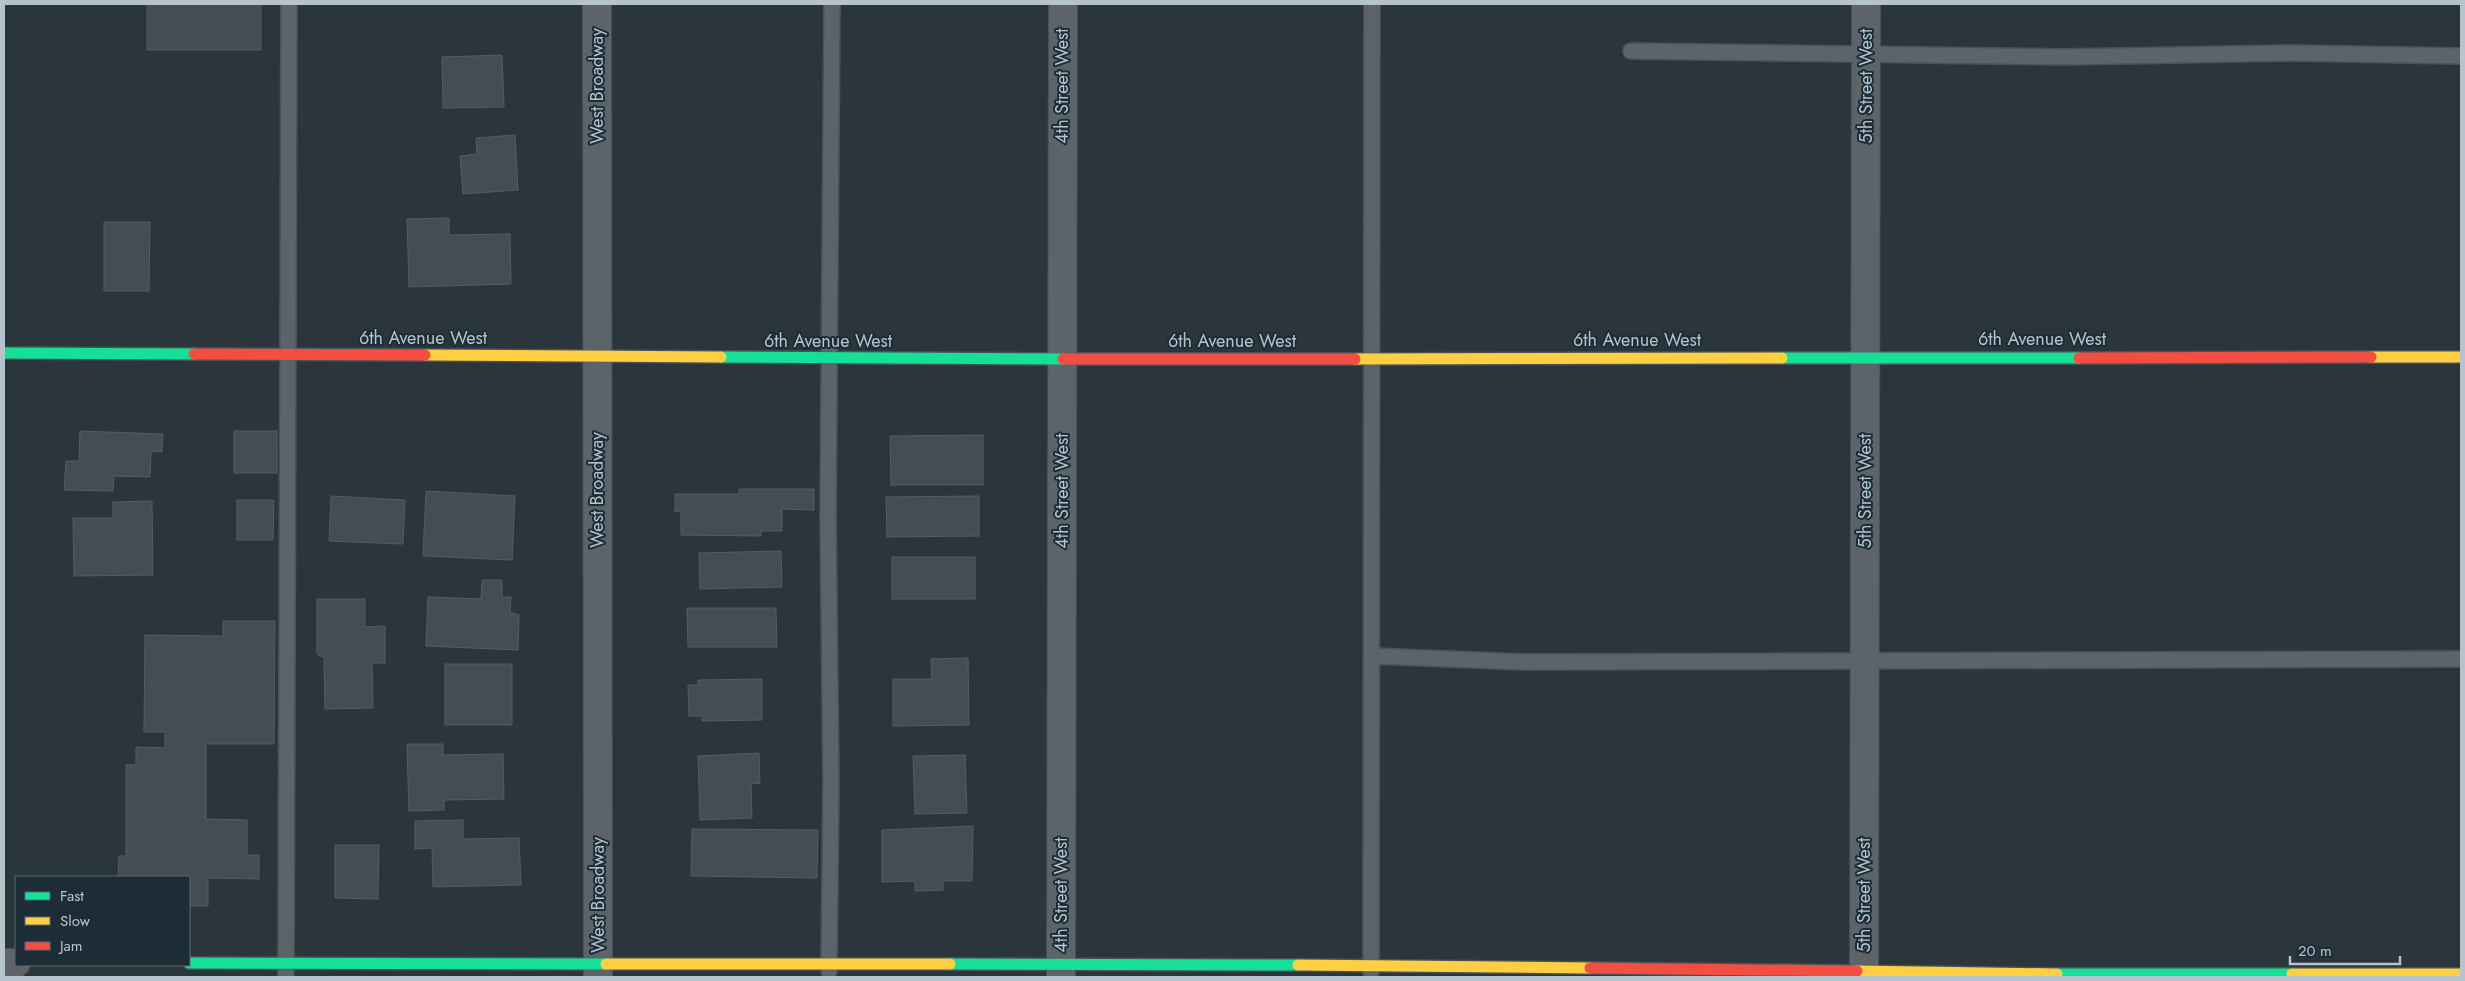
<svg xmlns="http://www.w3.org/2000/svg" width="2465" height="981" font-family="Jost,sans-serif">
  <rect width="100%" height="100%" fill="#2b363c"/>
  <!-- building -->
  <g fill="#434d52" stroke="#535d63">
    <rect x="147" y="4" width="114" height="46"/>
    <polygon points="502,55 504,107 443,108 442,57"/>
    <polygon points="515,135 518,190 463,194 460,156 477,154 476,138"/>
    <polygon points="449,218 449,235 510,234 511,284 409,287 407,219"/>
    <polygon points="104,222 150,222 149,291 104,291"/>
    <polygon points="80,431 163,434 162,452 151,451 150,477 114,476 113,491 64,490 66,461 79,461"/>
    <rect x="234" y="431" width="43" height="42"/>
    <polygon points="983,435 983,485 891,485 890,436"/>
    <polygon points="739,489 814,489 814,510 782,509 782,531 761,531 761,536 681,535 681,511 675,512 675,494 739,494"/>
    <polygon points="426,491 515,496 512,560 423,556"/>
    <polygon points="331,496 405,500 403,544 329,541"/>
    <polygon points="979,496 979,536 887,537 886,497"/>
    <polygon points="237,500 274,500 273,540 237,540"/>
    <polygon points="152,501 153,575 74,576 73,518 113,518 113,502"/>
    <polygon points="781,551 782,587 700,589 699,553"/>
    <rect x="892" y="557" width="83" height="42"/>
    <polygon points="482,580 502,580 502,597 511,597 510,612 519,615 518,650 426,646 428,597 481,599"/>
    <polygon points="317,599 365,599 365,627 385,626 385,663 372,663 373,708 325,709 324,658 317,654"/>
    <polygon points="687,608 776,608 777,647 688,647"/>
    <polygon points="223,621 275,621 274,744 206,744 206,819 247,820 247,855 259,855 259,879 208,878 208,906 189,906 189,877 118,877 119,856 126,856 126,765 136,765 136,747 165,748 165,732 144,732 145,635 223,636"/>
    <polygon points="968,658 969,725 893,726 893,679 932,679 931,659"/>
    <rect x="445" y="664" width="67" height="61"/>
    <polygon points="762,679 762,720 702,721 702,716 689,716 688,685 698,685 698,680"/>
    <polygon points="407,744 443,744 443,755 503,754 504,799 444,800 444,810 409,811"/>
    <polygon points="759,753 760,783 751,784 752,818 700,820 698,756"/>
    <polygon points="965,755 967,813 915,814 913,756"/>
    <polygon points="463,820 463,839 519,838 521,885 433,887 432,848 415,849 415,821"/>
    <polygon points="973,826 972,881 943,881 943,890 915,891 915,881 882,882 882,830"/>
    <polygon points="692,829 818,830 817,878 691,876"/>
    <polygon points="335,845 379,845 378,899 335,898"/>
  </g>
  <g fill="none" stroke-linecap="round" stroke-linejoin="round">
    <defs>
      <g id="lane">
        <polyline points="1631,51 2062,57 2293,53 2461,56"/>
        <polyline points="1372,656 1525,662 2461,659"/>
        <polyline points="829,971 831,782 828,516 832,4"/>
        <polyline points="1371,972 1372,4"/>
        <polyline points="286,977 289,4"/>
      </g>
      <g id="street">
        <polyline points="597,4 598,977"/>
        <polyline points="4,963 16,963"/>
        <polyline points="1061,977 1063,4"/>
        <polyline points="1864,977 1866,4"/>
      </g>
      <g id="fast">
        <polyline points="4,353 194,354"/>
        <polyline points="721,357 1063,359"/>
        <polyline points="1782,358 2079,358"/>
        <polyline points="189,963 606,964"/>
        <polyline points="950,964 1298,965"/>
        <polyline points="2057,974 2292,974"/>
      </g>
      <g id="slow">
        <polyline points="425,355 721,357"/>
        <polyline points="2371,357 2461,357"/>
        <polyline points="1355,359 1782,358"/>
        <polyline points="606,964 950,964"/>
        <polyline points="1298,965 1590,968"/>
        <polyline points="1857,971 2057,974"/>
        <polyline points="2292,974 2461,974"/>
      </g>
      <g id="jam">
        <polyline points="194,354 425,355"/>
        <polyline points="2079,358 2371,357"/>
        <polyline points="1063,359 1355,359"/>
        <polyline points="1590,968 1857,971"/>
      </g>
    </defs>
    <!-- lane casing -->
    <use href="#lane" stroke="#495156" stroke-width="18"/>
    <!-- street casing -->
    <use href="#street" stroke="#495156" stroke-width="30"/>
    <!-- fast casing -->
    <use href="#fast" stroke="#495156" stroke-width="14"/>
    <!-- slow casing -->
    <use href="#slow" stroke="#495156" stroke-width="14"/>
    <!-- jam casing -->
    <use href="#jam" stroke="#495156" stroke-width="14"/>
    <!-- lane -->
    <use href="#lane" stroke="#5c6469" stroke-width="15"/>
    <!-- street -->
    <use href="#street" stroke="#5c6469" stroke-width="28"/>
    <!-- fast -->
    <use href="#fast" stroke="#16e098" stroke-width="11"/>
    <!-- slow -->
    <use href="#slow" stroke="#ffcf43" stroke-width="11"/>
    <!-- jam -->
    <use href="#jam" stroke="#f24e42" stroke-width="11"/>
  </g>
  <g text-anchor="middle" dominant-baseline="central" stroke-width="4" stroke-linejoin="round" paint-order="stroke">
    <!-- street labels -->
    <g font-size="18" fill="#b5c3cd" stroke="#1d2d38">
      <text transform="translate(597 86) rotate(-90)">West Broadway</text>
      <text transform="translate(1062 86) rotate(-90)">4th Street West</text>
      <text transform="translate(1866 86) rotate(-90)">5th Street West</text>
      <text x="423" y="338">6th Avenue West</text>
      <text x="2042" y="339">6th Avenue West</text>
      <text x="1637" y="340">6th Avenue West</text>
      <text x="828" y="341">6th Avenue West</text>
      <text x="1232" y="341">6th Avenue West</text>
      <text transform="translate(597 490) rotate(-90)">West Broadway</text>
      <text transform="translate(1062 491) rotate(-90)">4th Street West</text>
      <text transform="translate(1865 491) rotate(-90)">5th Street West</text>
      <text transform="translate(598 895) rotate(-90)">West Broadway</text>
      <text transform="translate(1061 895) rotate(-90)">4th Street West</text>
      <text transform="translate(1864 895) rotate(-90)">5th Street West</text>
    </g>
  </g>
  <!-- border -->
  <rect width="2465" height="981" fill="none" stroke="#b5c3cd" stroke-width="10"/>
  <!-- legend -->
  <rect x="15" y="876" width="175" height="90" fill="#1d2d38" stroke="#5a6974"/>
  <rect x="25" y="892" width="25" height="8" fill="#16e098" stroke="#5a6974"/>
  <text x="60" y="901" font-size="15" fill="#b5c3cd">Fast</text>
  <rect x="25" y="917" width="25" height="8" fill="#ffcf43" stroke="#5a6974"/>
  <text x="60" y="926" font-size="15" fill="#b5c3cd">Slow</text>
  <rect x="25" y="942" width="25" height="8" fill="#f24e42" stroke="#5a6974"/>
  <text x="60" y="951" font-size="15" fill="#b5c3cd">Jam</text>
  <!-- scale -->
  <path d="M2290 956v8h110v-8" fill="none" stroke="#b5c3cd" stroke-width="2.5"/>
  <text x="2298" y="956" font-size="15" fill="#b5c3cd" stroke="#1d2d38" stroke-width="4" paint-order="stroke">20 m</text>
</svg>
